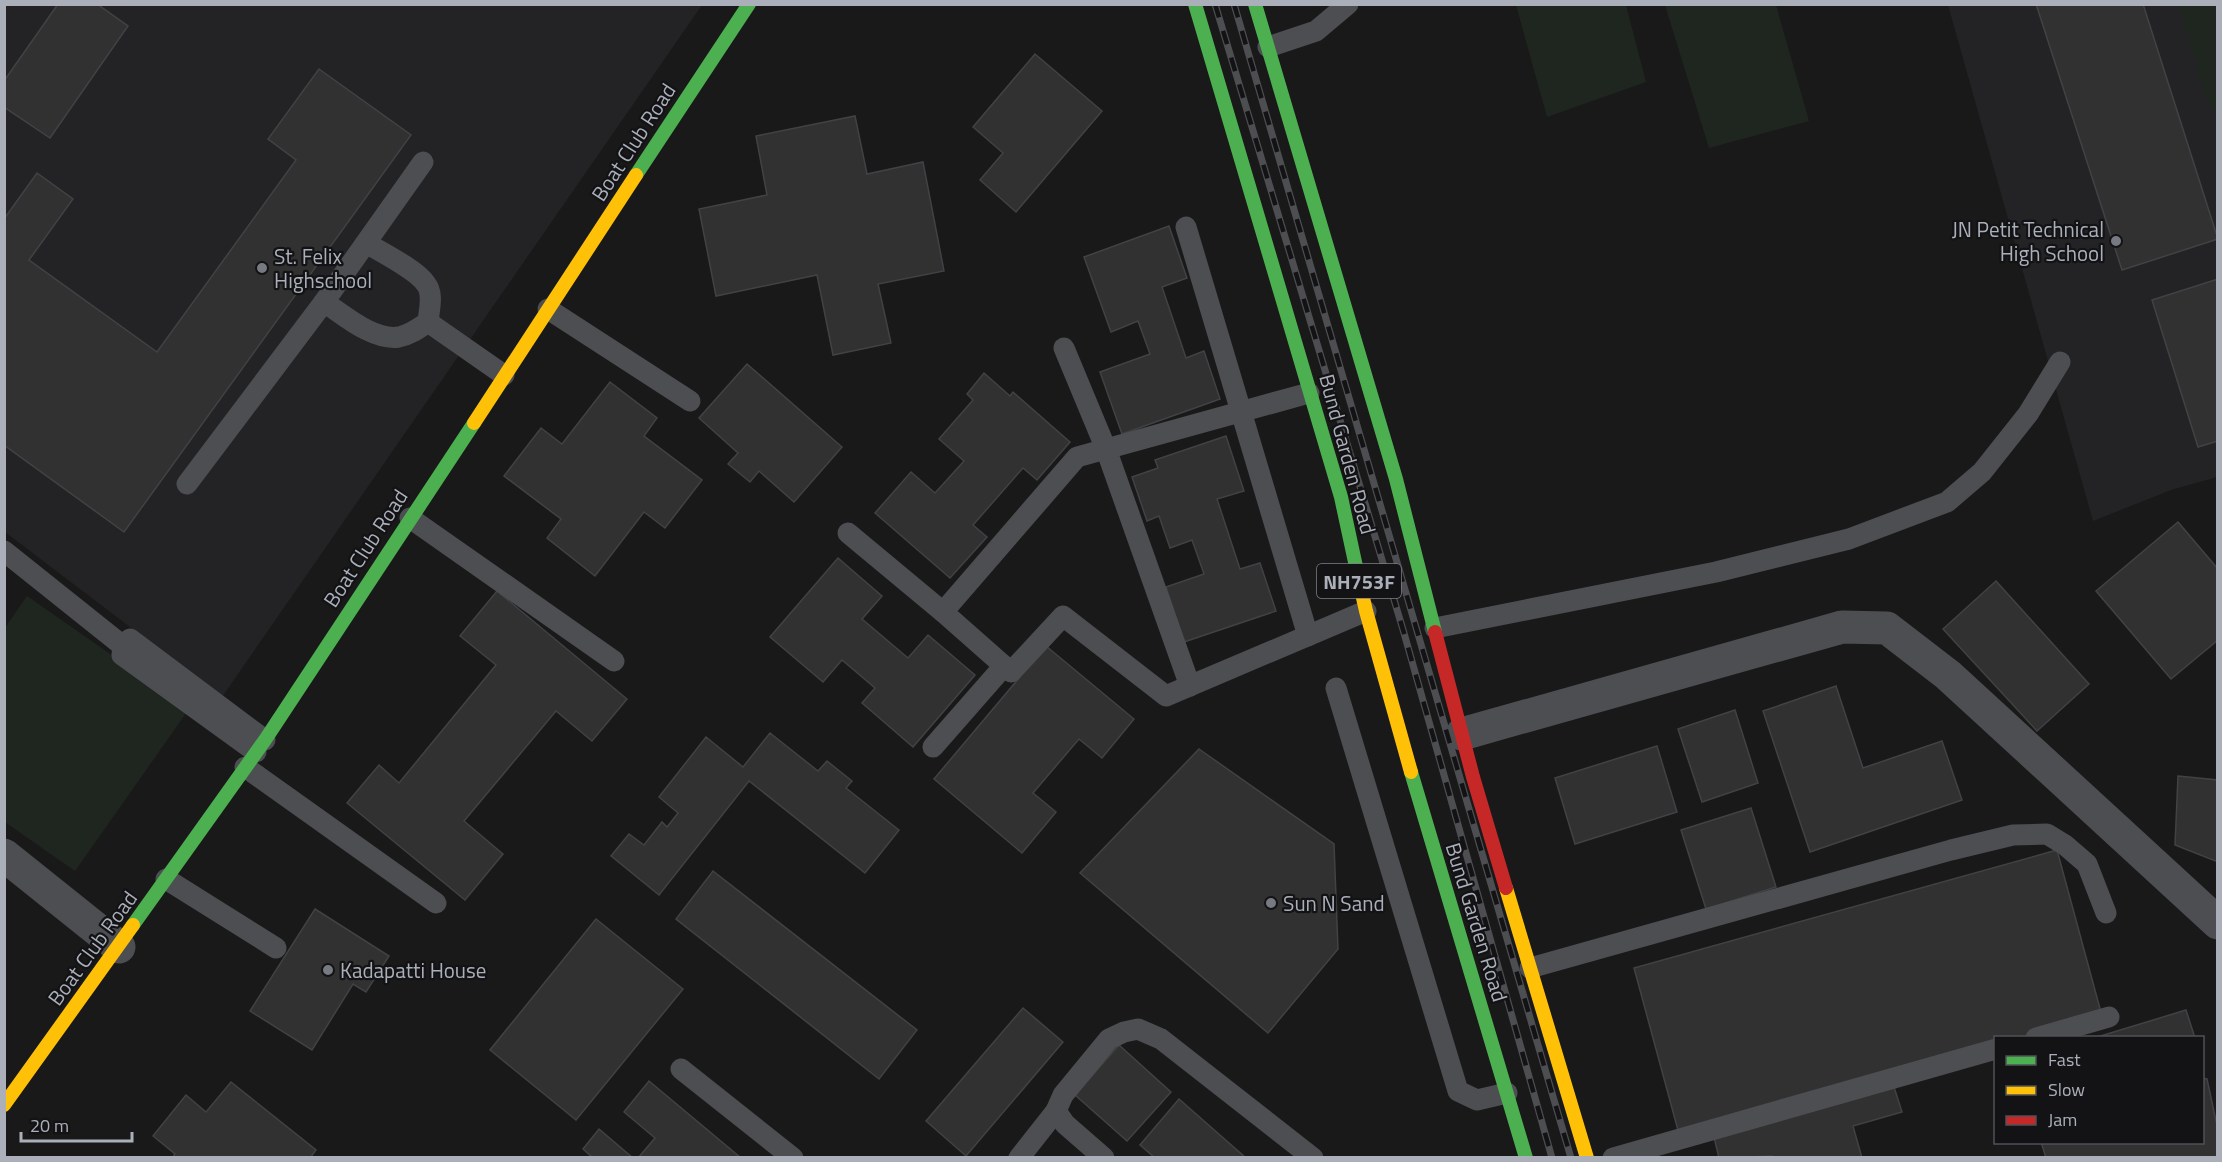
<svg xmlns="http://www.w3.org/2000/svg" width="2222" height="1162" font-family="'Titillium Web',sans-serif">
  <rect width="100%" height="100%" fill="#191919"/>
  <!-- built -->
  <g fill="#232325">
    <polygon points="4,5 702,5 222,697 5,532"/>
    <polygon points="1948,5 2217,5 2217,477 2171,490 2093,521"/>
  </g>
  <!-- green -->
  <g fill="#1f261f">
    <polygon points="1516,5 1626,5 1646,82 1547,117"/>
    <polygon points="1665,5 1776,5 1809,121 1709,148"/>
    <polygon points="2179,5 2217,5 2217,115 2208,104"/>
    <polygon points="27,596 189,709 75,871 5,822 5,628"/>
  </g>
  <!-- building -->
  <g fill="#313131" stroke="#414245" stroke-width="1.5">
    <polygon points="58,4 97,4 128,26 50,138 4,107 4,81"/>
    <polygon points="2036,4 2143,4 2218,239 2122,270"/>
    <polygon points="1035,54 1102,111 1016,212 980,180 1003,153 973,127"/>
    <polygon points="319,69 411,135 124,532 4,445 4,219 37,173 73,199 29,260 157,352 296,160 268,139"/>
    <polygon points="855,116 867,174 923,162 944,271 878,284 891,343 833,355 817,275 716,296 699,209 767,195 756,136"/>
    <polygon points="1169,226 1187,278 1162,287 1186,358 1204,351 1220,399 1122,434 1100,372 1150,354 1138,321 1111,332 1084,257"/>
    <polygon points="2218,279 2218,441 2198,447 2152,300"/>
    <polygon points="747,364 842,447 794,502 759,471 750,482 728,464 738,453 699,418"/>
    <polygon points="984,373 1010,396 1013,392 1070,442 1037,480 1023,468 973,525 987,537 950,578 875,513 911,472 935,493 964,461 939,439 973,400 967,394"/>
    <polygon points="610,382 657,418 644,436 702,480 665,528 644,512 595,576 547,538 561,519 504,476 541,428 562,444"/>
    <polygon points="1226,436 1244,491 1217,499 1240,569 1260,563 1276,611 1184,642 1166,587 1204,574 1192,540 1170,548 1159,516 1147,521 1132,477 1158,468 1155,460"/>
    <polygon points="2178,522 2218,569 2218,640 2171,679 2096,591"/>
    <polygon points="838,558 882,596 862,619 908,658 928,635 975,675 913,747 862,703 875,688 842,660 823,682 770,637"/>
    <polygon points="1996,581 2089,684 2037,731 1943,629"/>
    <polygon points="497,591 627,699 592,741 556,711 464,821 503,854 465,900 347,803 379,765 399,783 496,665 460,636"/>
    <polygon points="1046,646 1134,719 1102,758 1079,739 1033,793 1056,812 1022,853 934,779"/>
    <polygon points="1836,686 1863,768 1942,741 1962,800 1810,852 1763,711"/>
    <polygon points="1735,710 1758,783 1702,802 1678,729"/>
    <polygon points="770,733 818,771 827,761 852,781 846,788 899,830 865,873 749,781 659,895 611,856 629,834 644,845 662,822 667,827 678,813 659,797 706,737 743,767"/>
    <polygon points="1657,746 1677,812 1575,844 1555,778"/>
    <polygon points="1199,749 1334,844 1338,949 1268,1033 1080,873"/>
    <polygon points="2178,776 2218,780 2218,862 2175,845"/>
    <polygon points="1751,808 1776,887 1706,909 1681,830"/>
    <polygon points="2057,850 2102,1016 2025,1038 1996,1038 1996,1046 1679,1134 1634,968"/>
    <polygon points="713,871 917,1030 879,1079 676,919"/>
    <polygon points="315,909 389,956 366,992 353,984 312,1050 250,1011"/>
    <polygon points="596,919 683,989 576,1120 490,1050"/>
    <polygon points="1023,1008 1063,1042 966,1156 926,1121"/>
    <polygon points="2186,1010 2195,1038 2094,1038"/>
    <polygon points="1119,1045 1171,1092 1127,1141 1075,1095"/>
    <polygon points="2202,1078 2207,1079 2218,1130 2218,1158 2046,1158 2041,1142 2202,1142"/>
    <polygon points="649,1081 741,1158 638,1158 655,1138 624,1112"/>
    <polygon points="231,1082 316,1150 310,1158 172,1158 175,1154 153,1136 186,1095 206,1112"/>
    <polygon points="1894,1087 1902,1112 1853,1126 1862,1158 1772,1158 1772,1156 1719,1158 1714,1137"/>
    <polygon points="1179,1099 1246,1158 1155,1158 1140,1145"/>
    <polygon points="599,1129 633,1158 593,1158 583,1149"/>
  </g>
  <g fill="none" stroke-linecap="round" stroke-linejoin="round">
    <!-- lane -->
    <g stroke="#4d4e52" stroke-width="21">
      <polyline points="1268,47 1316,31 1348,4"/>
      <polyline points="1186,227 1308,636"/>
      <path d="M366,243C381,252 417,270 426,284C434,294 429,310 428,322"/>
      <polyline points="324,302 423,162"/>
      <polyline points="548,309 690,401"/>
      <polyline points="1064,348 1106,449 1190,686"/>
      <polyline points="1309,393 1077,457 943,612 1011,672 1063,616 1166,696 1366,611"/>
      <path d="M187,484L324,302C344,315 373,341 399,337C410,335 419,328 428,322L504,375"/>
      <polyline points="410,518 614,661"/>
      <polyline points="848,533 943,612"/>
      <polyline points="4,551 123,646"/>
      <polyline points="1435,628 1716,572 1849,539 1947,502 1982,472 2028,414 2060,362"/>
      <polyline points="1336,688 1458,1091 1477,1100 1507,1093"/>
      <polyline points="933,747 1004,666"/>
      <polyline points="256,752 122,655 123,646 130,639 265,740"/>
      <polyline points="245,767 436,903"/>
      <polyline points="166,879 276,948"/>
      <polyline points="1530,968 1951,850 2013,835 2047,834 2065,845 2087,864 2106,913"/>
      <polyline points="2036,1038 2109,1017"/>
      <polyline points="681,1069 793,1158"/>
      <polyline points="1056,1111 1065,1124 1104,1158"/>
      <polyline points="1019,1158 1056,1111 1063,1095 1109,1039 1124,1032 1138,1029 1161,1039 1313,1158"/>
      <polyline points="1613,1158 1996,1049"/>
    </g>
    <!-- street -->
    <g stroke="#4d4e52" stroke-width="33">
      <polyline points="1462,734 1842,627 1887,628 1948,675 2218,923"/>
      <polyline points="4,855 119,947"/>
    </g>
    <!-- fast -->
    <g stroke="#4caf50" stroke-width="14">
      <polyline points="1195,4 1341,497 1358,576"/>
      <polyline points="1255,4 1396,479 1435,632"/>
      <polyline points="636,175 749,4"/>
      <polyline points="1411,772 1526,1158"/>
      <polyline points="133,925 265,740 474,423"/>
    </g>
    <!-- slow -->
    <g stroke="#ffc107" stroke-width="14">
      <polyline points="474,423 636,175"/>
      <polyline points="1358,576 1366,611 1411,772"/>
      <polyline points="1506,888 1587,1158"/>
      <polyline points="4,1105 133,925"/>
    </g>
    <!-- jam -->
    <polyline stroke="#c62828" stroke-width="14" points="1435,632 1473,777 1506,888"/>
    <defs>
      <g id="rail">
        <polyline points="1215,4 1404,633 1552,1158"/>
        <polyline points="1234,4 1571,1158"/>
      </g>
    </defs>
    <!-- rail casing -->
    <use href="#rail" stroke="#4d4e51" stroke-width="7"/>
    <!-- rail -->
    <use href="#rail" stroke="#131315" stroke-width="4.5" stroke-dasharray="14" stroke-linecap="butt"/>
  </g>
  <!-- markers -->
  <g fill="#777a82" stroke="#131315" stroke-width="2">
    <circle cx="2116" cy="241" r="6"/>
    <circle cx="262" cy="268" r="6"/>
    <circle cx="1271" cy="903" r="6"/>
    <circle cx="328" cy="970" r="6"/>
  </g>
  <g text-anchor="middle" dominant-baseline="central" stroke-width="4.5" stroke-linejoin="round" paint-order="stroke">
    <!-- shield labels -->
    <rect fill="#131315" stroke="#7d8088" stroke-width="1.5" x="1317" y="564" width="84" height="34" rx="4.5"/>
    <g font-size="20" font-weight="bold" fill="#aaafba">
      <text x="1359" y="581">NH753F</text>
    </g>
    <!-- street labels -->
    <g font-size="21" fill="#aaafba" stroke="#131315">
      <text transform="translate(633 142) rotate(-57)">Boat Club Road</text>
      <text transform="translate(1348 454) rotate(75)">Bund Garden Road</text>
      <text transform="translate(365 548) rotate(-57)">Boat Club Road</text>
      <text transform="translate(1477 922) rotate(73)">Bund Garden Road</text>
      <text transform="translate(92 948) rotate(-54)">Boat Club Road</text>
    </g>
    <!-- poi labels -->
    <g font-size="21" fill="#aaafba" stroke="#131315" text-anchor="start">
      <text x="2104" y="229" text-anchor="end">JN Petit Technical<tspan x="2104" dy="24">High School</tspan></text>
      <text x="274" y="256">St. Felix<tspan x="274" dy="24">Highschool</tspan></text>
      <text x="1283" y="903">Sun N Sand</text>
      <text x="340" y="970">Kadapatti House</text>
    </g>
  </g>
  <!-- border -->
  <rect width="2222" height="1162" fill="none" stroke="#aaafba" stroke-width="12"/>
  <!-- legend -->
  <rect x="1994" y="1036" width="210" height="108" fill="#131315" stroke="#4f5157" stroke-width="1.5"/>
  <rect x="2006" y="1056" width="30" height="9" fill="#4caf50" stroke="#4f5157" stroke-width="1.5"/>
  <text x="2048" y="1066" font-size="18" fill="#aaafba">Fast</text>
  <rect x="2006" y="1086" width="30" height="9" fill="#ffc107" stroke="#4f5157" stroke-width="1.5"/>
  <text x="2048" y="1096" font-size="18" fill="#aaafba">Slow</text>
  <rect x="2006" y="1116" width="30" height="9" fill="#c62828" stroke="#4f5157" stroke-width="1.5"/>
  <text x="2048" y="1126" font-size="18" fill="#aaafba">Jam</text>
  <!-- scale -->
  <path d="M21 1132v9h111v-9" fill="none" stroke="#aaafba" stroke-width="3"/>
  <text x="30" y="1132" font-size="18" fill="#aaafba" stroke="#131315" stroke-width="4.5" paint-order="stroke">20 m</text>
</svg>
